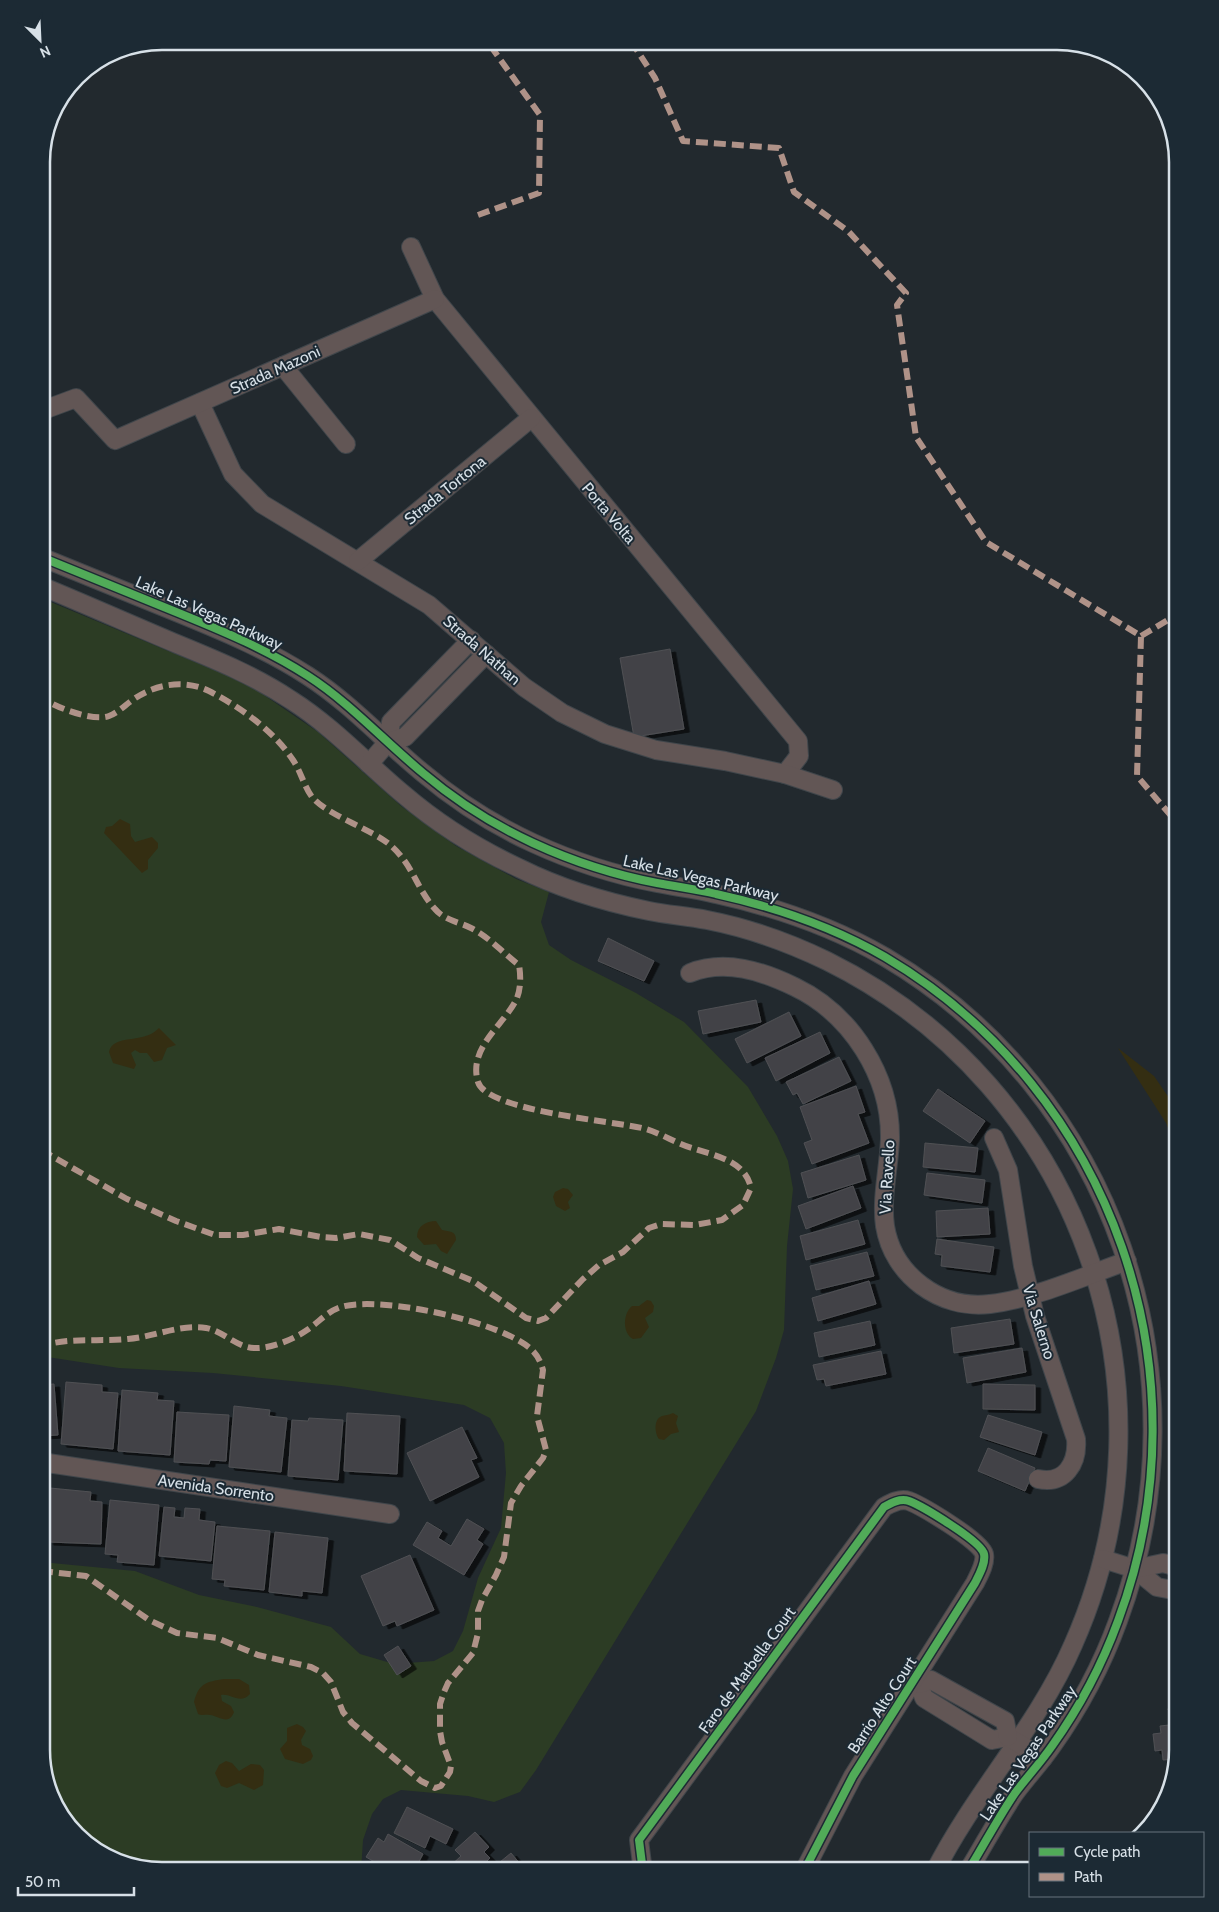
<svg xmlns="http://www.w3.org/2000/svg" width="1219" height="1912" font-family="Cabin,sans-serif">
  <defs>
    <filter id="shadow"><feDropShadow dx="5.5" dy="3" stdDeviation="0" flood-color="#0009"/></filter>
  </defs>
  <rect width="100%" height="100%" fill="#22292e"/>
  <!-- green -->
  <polygon fill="#2c3c24" points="41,598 226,675 258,691 318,732 401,806 456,846 516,879 549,892 541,922 549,945 571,960 636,993 684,1022 748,1087 777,1136 788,1161 793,1189 787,1246 784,1330 776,1358 756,1411 536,1770 520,1792 494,1802 468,1796 401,1790 383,1799 372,1814 363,1840 361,1871 154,1871 95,1851 54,1804 41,1750 41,1562 135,1571 199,1595 257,1607 331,1627 360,1654 394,1664 434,1661 453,1651 463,1631 478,1578 501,1528 506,1473 504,1443 490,1418 464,1405 341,1386 213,1373 119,1368 41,1356"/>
  <!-- sand -->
  <g fill="#342e12">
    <polygon points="120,819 130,824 131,836 135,842 152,837 158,843 158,848 148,860 148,869 142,873 104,833 106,827 112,826"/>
    <path d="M159,1028L176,1045L167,1048L162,1060L154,1062L147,1053H140L135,1050L131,1053L136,1065L134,1069L113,1063L109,1052C113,1033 143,1045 159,1028Z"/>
    <polygon points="1118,1048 1154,1076 1178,1111 1178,1152 1166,1123"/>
    <polygon points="563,1188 568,1189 573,1195 568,1202 570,1208 565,1211 556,1206 553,1197 555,1192"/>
    <path d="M436,1221L442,1230C449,1232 456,1230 456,1240L447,1254L441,1251L436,1244L424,1245L417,1237C417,1226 426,1221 436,1221Z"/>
    <path d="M647,1300L651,1301L654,1306L653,1312L645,1318L649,1327L641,1338L633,1339C622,1333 623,1313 632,1306H639Z"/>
    <path d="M673,1413L678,1416L676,1423L679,1432L671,1434L664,1440L659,1439C655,1434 653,1419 662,1416C665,1415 669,1415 673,1413Z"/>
    <path d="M224,1679H239L249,1685L250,1694C240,1705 231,1693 221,1695L222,1701L231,1706L234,1712C229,1726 219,1716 210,1715C205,1714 203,1716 198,1714L194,1702C199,1683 206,1682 224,1679Z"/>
    <polygon points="297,1724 303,1727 306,1731 301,1740 302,1745 310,1749 313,1756 311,1760 303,1764 285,1759 280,1749 287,1741 287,1728"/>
    <polygon points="226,1761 232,1763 239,1771 251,1764 260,1765 264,1770 263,1785 254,1790 239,1783 227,1788 221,1786 215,1773 219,1765"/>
  </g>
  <!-- building -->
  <g fill="#434347" stroke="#4f5054" filter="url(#shadow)">
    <polygon points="670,649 684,729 634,737 620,658"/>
    <polygon points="608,938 654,961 644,981 598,961"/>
    <polygon points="756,1000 761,1022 703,1034 698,1011"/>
    <polygon points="789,1012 801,1036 747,1063 735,1039"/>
    <polygon points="820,1032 830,1053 776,1081 765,1058"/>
    <polygon points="839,1057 851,1081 803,1104 797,1093 793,1095 786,1082"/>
    <polygon points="856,1086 865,1112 858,1114 869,1143 812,1164 804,1143 812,1140 800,1107"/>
    <polygon points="938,1089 985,1121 970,1143 923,1111"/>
    <polygon points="925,1143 978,1148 975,1172 923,1167"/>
    <polygon points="859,1155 866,1180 808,1198 801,1173"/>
    <polygon points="927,1173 985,1180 982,1203 924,1195"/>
    <polygon points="853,1186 861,1208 806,1229 798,1206"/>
    <polygon points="988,1208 990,1234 937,1237 936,1211"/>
    <polygon points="858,1220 865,1244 806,1260 800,1236"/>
    <polygon points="937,1239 994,1247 990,1272 941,1266 942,1255 935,1254"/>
    <polygon points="867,1252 874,1276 816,1290 810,1266"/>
    <polygon points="869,1281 876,1304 818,1321 812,1298"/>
    <polygon points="1010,1319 1014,1344 954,1353 951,1328"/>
    <polygon points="870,1321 875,1345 819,1357 814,1333"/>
    <polygon points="1022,1348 1026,1372 967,1383 963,1358"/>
    <polygon points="881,1351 886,1374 826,1386 824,1379 817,1380 813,1365"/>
    <polygon points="66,1382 102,1385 102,1392 118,1393 113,1449 61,1444"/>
    <polygon points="54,1384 58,1435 41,1436 41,1385"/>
    <polygon points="983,1384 1035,1385 1035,1410 983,1409"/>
    <polygon points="122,1390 158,1393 157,1400 174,1401 170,1455 118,1451"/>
    <polygon points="234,1406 270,1410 269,1416 287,1418 281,1472 229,1467"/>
    <polygon points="177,1412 229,1415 226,1461 210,1460 209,1464 174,1462"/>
    <polygon points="347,1413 400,1416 397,1474 344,1471"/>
    <polygon points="988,1415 1042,1432 1035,1455 980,1437"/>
    <polygon points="309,1418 343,1420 338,1480 288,1476 292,1420 308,1421"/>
    <polygon points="462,1427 477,1458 471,1460 479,1477 430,1501 407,1453"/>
    <polygon points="988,1448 1035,1468 1025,1491 978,1471"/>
    <polygon points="41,1486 43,1547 41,1547"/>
    <polygon points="50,1488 91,1492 90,1501 102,1502 101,1544 48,1542"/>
    <polygon points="110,1500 159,1505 154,1565 117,1562 118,1555 105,1554"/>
    <polygon points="164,1507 175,1508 174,1517 184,1518 185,1508 200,1509 199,1520 215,1522 211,1561 159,1556"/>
    <polygon points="467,1519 484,1529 477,1540 483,1544 464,1575 413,1545 427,1522 442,1531 438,1538 451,1546"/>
    <polygon points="217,1526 270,1531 264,1590 224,1586 225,1580 212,1579"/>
    <polygon points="275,1532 328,1538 322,1593 302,1591 302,1596 269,1592"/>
    <polygon points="410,1555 434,1610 397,1626 395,1621 383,1626 361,1576"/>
    <polygon points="398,1646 411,1666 397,1675 384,1655"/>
    <polygon points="1176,1676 1178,1676 1178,1712 1168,1710"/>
    <polygon points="1178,1724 1176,1759 1163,1760 1162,1750 1155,1751 1153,1734 1161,1733 1160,1726"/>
    <polygon points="407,1807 453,1829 446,1844 430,1836 425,1848 394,1833"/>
    <polygon points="475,1832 489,1847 484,1852 490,1858 477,1871 450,1871 448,1868 461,1856 455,1850"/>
    <polygon points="388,1834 423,1854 414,1871 399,1863 395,1871 390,1871 366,1857 378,1838 384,1842"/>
    <polygon points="511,1853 526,1871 489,1871"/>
  </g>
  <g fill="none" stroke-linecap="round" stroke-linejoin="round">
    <defs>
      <g id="minor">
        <polyline points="411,247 435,299 798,741 799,756 785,774"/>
        <polyline points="283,366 346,444"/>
        <polyline points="200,403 233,474 262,504 429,605 524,687 562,713 605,734 656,750 725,761 785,774 833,790"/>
        <polyline points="41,411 76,398 115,440 435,299"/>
        <path d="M41,557C88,576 134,595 181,614C225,632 268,650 308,676C350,703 384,741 423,773C455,800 494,825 533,843C572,861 615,875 657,883C677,887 697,889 716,894C775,907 833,927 885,957C1114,1092 1210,1374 1118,1621C1102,1665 1079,1708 1052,1746C1041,1762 1027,1777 1015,1793C998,1818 984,1845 968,1871"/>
        <polyline points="358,561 531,418"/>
        <path d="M41,586C87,605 132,625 177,644C216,660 255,676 291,700C332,726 366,763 403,794C438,824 478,849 519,868C559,888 605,902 649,911C668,915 688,916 707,920C748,928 790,943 827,961C1080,1086 1187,1389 1073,1645C1038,1726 975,1792 935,1871"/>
        <polyline points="388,742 391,722 471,640"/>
        <polyline points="369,764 388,742 405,737 486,654"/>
        <path d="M690,973C725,959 762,971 795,987C851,1014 891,1076 890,1139C889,1168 881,1198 885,1226C893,1275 940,1310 990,1304C1033,1299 1085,1276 1127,1261"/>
        <path d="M994,1138L1008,1170L1023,1266L1035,1316L1076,1439C1078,1463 1065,1485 1038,1479"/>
        <polyline points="41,1462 390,1514"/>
        <polyline points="1103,1559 1135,1569 1157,1587 1178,1591"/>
        <polyline points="1135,1569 1163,1563 1178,1567"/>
        <polyline points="914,1681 919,1684 924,1698 992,1740 1008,1737 1043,1758"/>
        <polyline points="919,1684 931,1680 1005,1721 1008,1737"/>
        <path d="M642,1864L639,1840L884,1507C891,1503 900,1498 909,1501C922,1506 981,1541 984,1554C986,1563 979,1575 975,1583L853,1776L804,1871"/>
      </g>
    </defs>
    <!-- minor casing -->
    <use href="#minor" stroke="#40464b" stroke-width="20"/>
    <!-- minor -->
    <use href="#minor" stroke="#625655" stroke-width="18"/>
    <!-- quiet -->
    <g stroke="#af9288" stroke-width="6" stroke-dasharray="12 6" stroke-linecap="butt">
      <polyline points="631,41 655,78 683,141 779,148 794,192 848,231 906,293 897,305 916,437 986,542 1141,636 1137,776 1178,824"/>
      <polyline points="1059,47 1063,42"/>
      <polyline points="478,215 539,193 540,115 487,41"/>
      <polyline points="1141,636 1178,614"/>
      <path d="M41,1150L127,1199L176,1221L215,1235H243L279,1229L321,1237L336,1238L359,1234L390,1240L418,1258L473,1281L526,1318L538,1321L546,1318L583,1279L599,1265L623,1252L649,1228L661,1224L695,1225L722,1220L743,1205L751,1188C745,1160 715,1156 692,1148C675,1143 659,1132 642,1128C612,1121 487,1111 478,1082C468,1049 502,1026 515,1002C521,992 521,976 519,965C503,953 489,937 471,928C459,922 444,920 435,909C416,888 413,864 389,844C369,828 327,815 312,797C304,786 301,772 293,760C273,730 240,707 209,691C184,679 156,684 134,699C125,705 119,712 109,716C93,722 54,707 41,697"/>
      <path d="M41,1571L86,1576L149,1620L177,1633L217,1638L258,1655L311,1667L323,1673L331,1682L343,1712L352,1723L421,1781L435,1788L441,1786L450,1772L451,1766L442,1742L440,1731V1704L444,1692L448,1683L473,1653L478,1633V1611L482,1600L496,1575L504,1557L511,1503L521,1486L543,1458L546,1450L537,1416L543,1370C541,1363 538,1356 533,1351C505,1322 380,1295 341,1307C328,1311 319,1322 307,1330C294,1339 271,1349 254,1348C236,1347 223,1331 206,1328C179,1324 154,1337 128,1339C99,1342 70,1337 41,1346"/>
    </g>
    <defs>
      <g id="cycleway">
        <path d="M41,557C88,576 134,595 181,614C225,632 268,650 308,676C350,703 384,741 423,773C455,800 494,825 533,843C572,861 615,875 657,883C677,887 697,889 716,894C775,907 833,927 885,957C1114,1092 1210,1374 1118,1621C1102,1665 1079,1708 1052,1746C1041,1762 1027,1777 1015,1793C998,1818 984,1845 968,1871"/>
        <path d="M642,1864L639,1840L884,1507C891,1503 900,1498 909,1501C922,1506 981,1541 984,1554C986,1563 979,1575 975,1583L853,1776L804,1871"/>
      </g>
    </defs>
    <!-- cycleway casing -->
    <use href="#cycleway" stroke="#1c2a34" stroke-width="11"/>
    <!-- cycleway -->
    <use href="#cycleway" stroke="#51ab58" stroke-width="8"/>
  </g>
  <g text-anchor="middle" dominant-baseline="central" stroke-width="4" stroke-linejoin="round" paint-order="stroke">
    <!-- street labels -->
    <g font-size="16" fill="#d7e0e7" stroke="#1c2a34">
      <text transform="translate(275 370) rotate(-24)">Strada Mazoni</text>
      <text transform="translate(445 490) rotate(-39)">Strada Tortona</text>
      <text transform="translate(609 513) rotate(50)">Porta Volta</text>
      <text transform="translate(209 613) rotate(24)">Lake Las Vegas Parkway</text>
      <text transform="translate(482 650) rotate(41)">Strada Nathan</text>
      <text transform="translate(701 878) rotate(13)">Lake Las Vegas Parkway</text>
      <text transform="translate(887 1177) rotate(-87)">Via Ravello</text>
      <text transform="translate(1039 1322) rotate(73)">Via Salerno</text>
      <text transform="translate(216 1488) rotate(8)">Avenida Sorrento</text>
      <text transform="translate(747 1670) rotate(-54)">Faro de Marbella Court</text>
      <text transform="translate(882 1705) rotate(-57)">Barrio Alto Court</text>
      <text transform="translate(1028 1753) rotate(-56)">Lake Las Vegas Parkway</text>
    </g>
  </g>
  <!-- crop -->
  <path d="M0 0H1219V1912H0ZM162 50H1057A112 112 0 0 1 1169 162V1750A112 112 0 0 1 1057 1862H162A112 112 0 0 1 50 1750V162A112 112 0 0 1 162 50Z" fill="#1c2a34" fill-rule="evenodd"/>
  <path fill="none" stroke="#d7e0e7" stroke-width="2.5" d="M162 50H1057A112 112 0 0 1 1169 162V1750A112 112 0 0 1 1057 1862H162A112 112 0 0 1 50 1750V162A112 112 0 0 1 162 50Z"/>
  <!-- legend -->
  <rect x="1029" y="1832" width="175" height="65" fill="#1c2a34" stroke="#67737c"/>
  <rect x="1039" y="1848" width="25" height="8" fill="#51ab58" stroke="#67737c"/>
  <text x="1074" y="1857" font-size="15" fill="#d7e0e7">Cycle path</text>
  <rect x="1039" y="1873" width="25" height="8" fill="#af9288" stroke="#67737c"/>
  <text x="1074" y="1882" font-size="15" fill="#d7e0e7">Path</text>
  <!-- north arrow -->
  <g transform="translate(40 40) rotate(156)" stroke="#1c2a34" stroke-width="4" paint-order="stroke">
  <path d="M0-4L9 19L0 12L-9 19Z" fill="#d7e0e7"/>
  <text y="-8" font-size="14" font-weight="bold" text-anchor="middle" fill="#d7e0e7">N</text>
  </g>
  <!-- scale -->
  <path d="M18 1887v8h116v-8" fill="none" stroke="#d7e0e7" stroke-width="2.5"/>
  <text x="25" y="1887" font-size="15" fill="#d7e0e7" stroke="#1c2a34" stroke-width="4" paint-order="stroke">50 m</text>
</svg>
